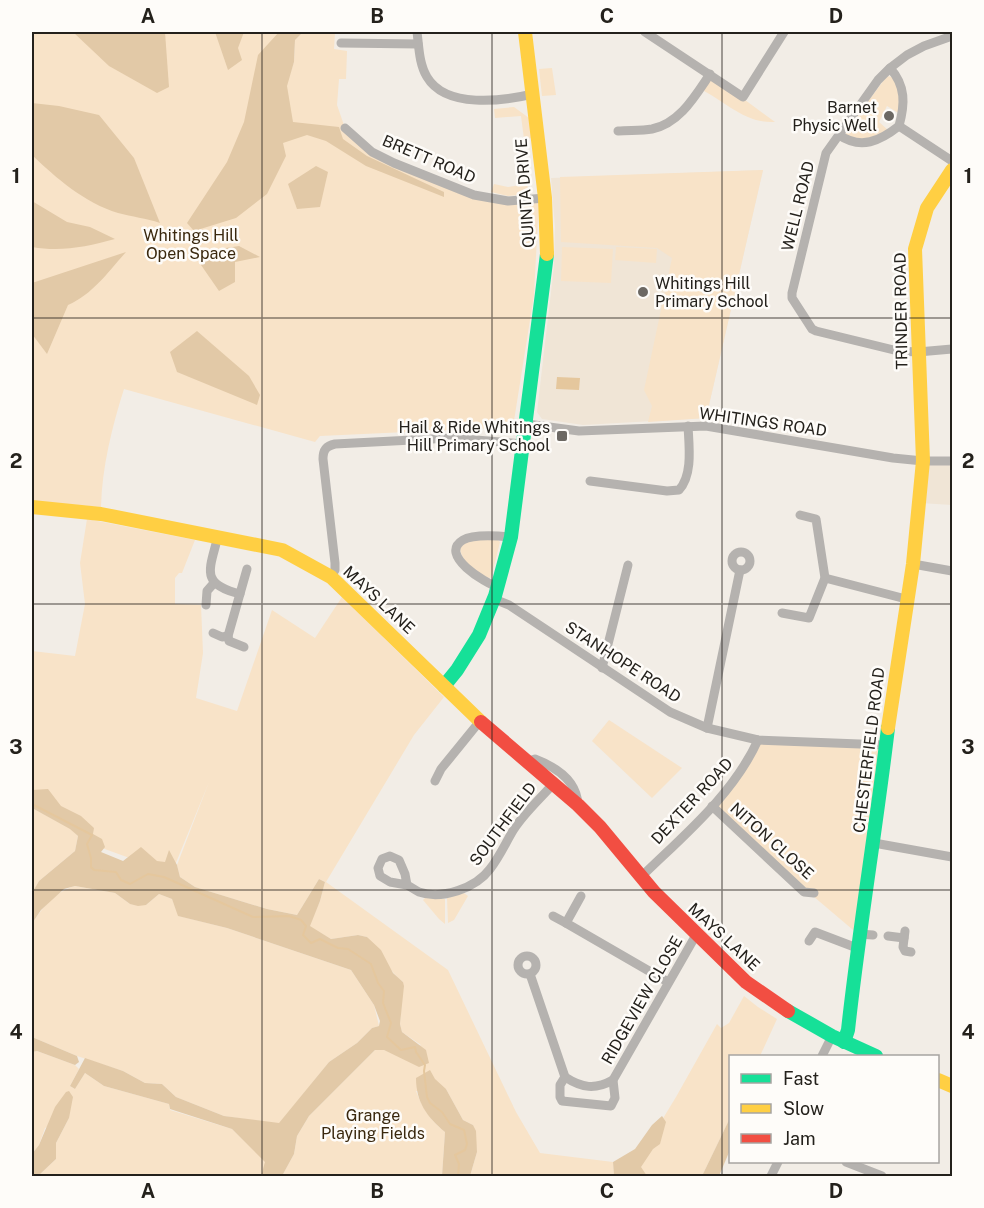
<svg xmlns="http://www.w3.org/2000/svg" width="984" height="1208" font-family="'Public Sans',sans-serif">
  <rect width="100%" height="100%" fill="#f2ede6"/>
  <!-- built -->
  <g fill="#f0e5d6">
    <polygon points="763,170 706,418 583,425 542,419 537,412 554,266 555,227 551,178"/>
    <polygon points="952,461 952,505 920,503 923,462"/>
  </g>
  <!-- green -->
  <g fill="#f8e3c8">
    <path d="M32,32H287L290,74L294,62L295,40L303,32L335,33L334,49L347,51L346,79H339L337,105L345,128L372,152L474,195L539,199L534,295L513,427L320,436L315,442L124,389C112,427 102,467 101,507L32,501Z"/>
    <polygon points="552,68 556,95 542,96 539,69"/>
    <path d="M710,74L775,122C745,124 725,101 700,89Z"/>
    <polygon points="887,76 892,77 901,93 900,114 887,106 879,122 889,131 867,140 846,136 846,131"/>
    <polygon points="514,107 529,118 532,138 524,139 521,116 495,118 494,109"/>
    <polygon points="763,170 706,418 648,422 652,406 644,390 672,258 657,248 561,242 560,177"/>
    <polygon points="494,184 508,187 527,184 529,194 508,196 491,192"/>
    <polygon points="562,247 613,249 611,283 561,281"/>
    <polygon points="616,247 657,249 656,263 615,260"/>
    <path d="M87,519L195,540L182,573H179L175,578V604L201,605L203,653L196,698L237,711L272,610L315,638L342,597L444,697L414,735L326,882L448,970L516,1112L540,1153L613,1162L614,1176H470L477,1152L473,1125L463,1120L446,1089L416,1091C423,1109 430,1120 445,1132L442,1176H282L294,1154L297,1136L309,1116L375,1050H384L399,1056L421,1045L402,1032L400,1024L403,982C389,971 378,951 367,937L358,935L331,939L309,926L320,901L325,882L319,879L297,915L267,909L195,887L180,877L177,865L209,782L173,870L157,868L102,848L83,829L32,804V651L75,656L85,604L80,563Z"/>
    <path d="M497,539L500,542L491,578C478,578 460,561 460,547L469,540Z"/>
    <polygon points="609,720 682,768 652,798 592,741"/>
    <polygon points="758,740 886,745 859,935 747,840 712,806"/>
    <polygon points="32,808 71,829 78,836 75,851 39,881 32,893"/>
    <path d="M75,886L115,893L130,904L146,905L159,894L172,899L179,916L227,928L351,970L374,1005L379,1026L372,1028L357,1043L329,1062L279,1124L224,1116L176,1097L162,1084L145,1083L123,1071L77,1056L32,1037V924C42,908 56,891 75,886Z"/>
    <polygon points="464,893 468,896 454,920 448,923 447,898"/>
    <polygon points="425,898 445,899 445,924 439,919 423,900"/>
    <polygon points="744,996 758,1007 777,1019 760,1056 730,1056 730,1118 702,1176 642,1176 631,1171 676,1097 717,1024 721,1028 729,1023"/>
    <polygon points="37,1051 75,1065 79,1069 70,1086 75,1089 85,1073 104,1086 169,1104 170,1110 232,1129 266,1162 261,1176 38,1176 56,1159 56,1143 69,1118 45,1128 39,1145 32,1154 32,1052"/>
  </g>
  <!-- forest -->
  <g fill="#e2c9a7">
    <polygon points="73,32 165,32 169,87 157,93 109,66"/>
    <polygon points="215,32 244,32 238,48 242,60 228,70"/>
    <polygon points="279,32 302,33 295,40 294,62 287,86 293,122 339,127 343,139 367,156 444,192 444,197 366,166 326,141 307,135 283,143 286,156 267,194 236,218 194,231 187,223 227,162 244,122 258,55"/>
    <path d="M32,103L59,106L99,115L134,158L160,223C146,218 132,217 118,213C85,203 56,178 32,155Z"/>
    <polygon points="316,166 328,172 320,207 297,209 288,184"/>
    <path d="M32,201L67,222L90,227L115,239C86,247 61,252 32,247Z"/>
    <polygon points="239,246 260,257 235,262 235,282 219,291 201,265 200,252"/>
    <path d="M126,252C108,272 93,294 68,305L47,354L32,334V283Z"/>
    <polygon points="197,331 249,376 260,395 257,405 177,372 170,352"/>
    <polygon points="48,789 61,806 81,816 94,828 93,834 102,839 105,847 101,852 123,861 141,847 157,861 165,862 169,850 177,865 180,877 195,887 267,909 297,915 319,879 325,882 320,901 310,926 331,939 358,935 367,937 381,950 393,973 403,982 404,986 400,1024 402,1032 426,1050 429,1063 419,1067 384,1050 375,1050 309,1116 297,1136 294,1154 282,1176 261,1176 265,1162 232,1129 170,1109 169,1104 104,1086 85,1073 75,1089 70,1086 85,1058 123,1071 145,1083 162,1084 176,1097 224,1116 279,1123 329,1062 357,1043 372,1028 379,1026 380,1021 374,1005 351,970 227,928 178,916 172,899 159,894 146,905 138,906 130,904 115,893 75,886 64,889 41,910 33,922 32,921 32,893 39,881 75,851 78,836 70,829 32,808 32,790"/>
    <polygon points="32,1037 77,1056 79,1062 75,1065 37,1051 32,1052"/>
    <path d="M430,1070L435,1079L446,1089L463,1120L473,1125L476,1131L477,1152L470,1176H442L445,1132C427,1117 416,1102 416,1078Z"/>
    <polygon points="69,1091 73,1097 69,1118 56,1143 56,1159 38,1176 32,1176 32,1154 39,1145 55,1107 66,1092"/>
    <polygon points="662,1116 666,1122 660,1144 653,1149 641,1167 647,1176 614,1176 613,1162 635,1149 652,1125"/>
    <polygon points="730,1118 730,1150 719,1176 702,1176"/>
  </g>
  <!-- water -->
  <polygon fill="#e5c79d" points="557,377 580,378 579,390 556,389"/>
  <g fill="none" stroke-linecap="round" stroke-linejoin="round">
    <!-- stream -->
    <polyline stroke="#e5c79d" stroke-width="2" points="32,804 92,835 87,844 91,858 91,867 94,870 116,872 121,880 130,884 148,874 164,877 253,917 289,916 301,920 306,926 303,935 311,943 320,939 338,948 348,949 371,964 378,983 384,991 383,1003 391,1023 387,1037 401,1050 415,1047 416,1052 425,1065 424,1071 427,1097 430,1103 442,1112 450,1124 464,1130 467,1144 465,1150 455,1155 459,1164 458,1176"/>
    <!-- street -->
    <g stroke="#b5b2af" stroke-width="9">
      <path d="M417,32C419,47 419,64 427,77C446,109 503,101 533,94"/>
      <polyline points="645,32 743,97 784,32"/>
      <polyline points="952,36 924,46 907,55 890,68 878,80 826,153 792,293 792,298 812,329 816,331 898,351 918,352 952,349"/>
      <polyline points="341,43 418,44"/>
      <path d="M890,68C906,86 905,104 899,126L952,161"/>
      <polyline points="345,128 372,152 394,163 474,195 508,201 545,198"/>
      <path d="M618,131C629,130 641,131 652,129C680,123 695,96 710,74"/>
      <path d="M839,135C861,150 880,141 899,126"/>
      <polyline points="527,424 579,431 706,426 893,458 923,461 952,461"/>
      <path d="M590,481L667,491L679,490C693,475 689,446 688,426"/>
      <path d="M218,536C210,569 199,584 240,594"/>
      <circle cx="741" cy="561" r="9"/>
      <polyline points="913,564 952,571"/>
      <path d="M331,577L335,570V563L323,459C323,450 326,446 335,444L451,438L524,444"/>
      <polyline points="825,578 906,599"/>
      <path d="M498,587C485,583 438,555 463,540C473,534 500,536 511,537"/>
      <polyline points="494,599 509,605 670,712 707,728 758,740 886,745"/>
      <polyline points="206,605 207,591 214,583"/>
      <polyline points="782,613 809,618 825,578 816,519 800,515"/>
      <polyline points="213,633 222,637 228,636"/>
      <polyline points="244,647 229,641 228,636 247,569"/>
      <polyline points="602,668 628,565"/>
      <polyline points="707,728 740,570"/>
      <path d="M526,762L535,759C556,767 577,781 578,805"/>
      <polyline points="435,781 441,769 480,721"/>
      <polyline points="712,806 804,892 814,893"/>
      <polyline points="874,843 952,857"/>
      <path d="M641,877C683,836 733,795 758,740"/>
      <path d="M407,885L390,882L380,876L378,868L382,859L390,856L399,860L405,874L407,885C411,887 415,890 419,892C442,900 476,888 490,869C500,856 506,842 514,829C525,812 541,798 554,783"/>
      <polyline points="581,896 566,923 668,982"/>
      <polyline points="553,916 566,923"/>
      <polyline points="905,931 903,947 905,951 911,952"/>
      <polyline points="859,934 873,935"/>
      <polyline points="888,936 904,938"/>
      <polyline points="809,941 815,932 857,948"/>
      <circle cx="527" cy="965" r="9"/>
      <polyline points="530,974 565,1077 560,1085 560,1097 562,1101 611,1106 615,1098 613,1080 696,935"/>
      <polyline points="822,1056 832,1036"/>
      <path d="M565,1077C582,1088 595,1090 613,1080"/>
      <polyline points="846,1162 882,1176"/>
      <polyline points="771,1176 778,1162"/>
    </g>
    <!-- fast -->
    <g stroke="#16e098" stroke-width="14">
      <polyline points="444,686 457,670 479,635 495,596 511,537 547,254"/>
      <polyline points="788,1011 832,1036 876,1056"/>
      <path d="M844,1042L848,1030C859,929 876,829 888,728"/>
    </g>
    <!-- slow -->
    <g stroke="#ffcf43" stroke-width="14">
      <polyline points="525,32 545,198 547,254"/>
      <polyline points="32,507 101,514 282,550 331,577 481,722"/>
      <polyline points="888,728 913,564 923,461 915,249 927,208 952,170"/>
      <polyline points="938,1080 952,1086"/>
    </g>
    <!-- jam -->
    <polyline stroke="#f24e42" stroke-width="14" points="481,722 578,805 600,827 654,892 746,982 788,1011"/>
  </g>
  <!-- grid -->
  <path fill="none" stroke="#24211c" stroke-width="1.5" stroke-opacity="0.55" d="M262,32V1176M492,32V1176M722,32V1176M32,318H952M32,604H952M32,890H952"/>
  <!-- markers -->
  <g fill="#6c6863" stroke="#fefcf9" stroke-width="2">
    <circle cx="889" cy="116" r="6"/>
    <circle cx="643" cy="292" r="6"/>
    <rect x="556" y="430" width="12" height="12" rx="3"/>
  </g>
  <g text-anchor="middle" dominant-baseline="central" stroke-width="5" stroke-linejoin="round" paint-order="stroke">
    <!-- poi labels -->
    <g font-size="16" fill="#24211c" stroke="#fefcf9" text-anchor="end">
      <text x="877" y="107">Barnet<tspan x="877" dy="18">Physic Well</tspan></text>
      <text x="655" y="283" text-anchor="start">Whitings Hill<tspan x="655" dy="18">Primary School</tspan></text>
      <text x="550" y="427">Hail &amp; Ride Whitings<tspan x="550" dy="18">Hill Primary School</tspan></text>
    </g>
    <!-- street labels -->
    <g font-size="16" fill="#24211c" stroke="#fefcf9">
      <text transform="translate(429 159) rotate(23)">BRETT ROAD</text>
      <text transform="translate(525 193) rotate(-94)">QUINTA DRIVE</text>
      <text transform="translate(798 206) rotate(-76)">WELL ROAD</text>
      <text transform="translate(901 311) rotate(-91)">TRINDER ROAD</text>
      <text transform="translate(763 422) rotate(8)">WHITINGS ROAD</text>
      <text transform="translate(379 600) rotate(43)">MAYS LANE</text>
      <text transform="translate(623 662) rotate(33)">STANHOPE ROAD</text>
      <text transform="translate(869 750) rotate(-83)">CHESTERFIELD ROAD</text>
      <text transform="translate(692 801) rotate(-47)">DEXTER ROAD</text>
      <text transform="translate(503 824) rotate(-53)">SOUTHFIELD</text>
      <text transform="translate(772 841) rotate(42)">NITON CLOSE</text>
      <text transform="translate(724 937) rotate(43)">MAYS LANE</text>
      <text transform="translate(642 1000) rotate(-60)">RIDGEVIEW CLOSE</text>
    </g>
    <!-- park labels -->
    <g font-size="16" fill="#3a280e" stroke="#fefcf9">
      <text x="191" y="235">Whitings Hill<tspan x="191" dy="18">Open Space</tspan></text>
      <text x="373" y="1115">Grange<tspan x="373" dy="18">Playing Fields</tspan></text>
    </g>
  </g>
  <!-- border -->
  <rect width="984" height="1208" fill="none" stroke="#fefcf9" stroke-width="66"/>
  <!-- legend -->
  <rect x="729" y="1055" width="210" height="108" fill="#fefcf9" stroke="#a7a4a1" stroke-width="1.5"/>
  <rect x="741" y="1074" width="30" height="9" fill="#16e098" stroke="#a7a4a1" stroke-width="1.5"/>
  <text x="783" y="1085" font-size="18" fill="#24211c">Fast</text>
  <rect x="741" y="1104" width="30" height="9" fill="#ffcf43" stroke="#a7a4a1" stroke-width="1.5"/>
  <text x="783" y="1115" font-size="18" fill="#24211c">Slow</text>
  <rect x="741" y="1134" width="30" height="9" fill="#f24e42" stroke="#a7a4a1" stroke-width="1.5"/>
  <text x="783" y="1145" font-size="18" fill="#24211c">Jam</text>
  <rect x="33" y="33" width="918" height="1142" fill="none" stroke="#24211c" stroke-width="2"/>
  <g font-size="20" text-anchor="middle" font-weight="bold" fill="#24211c">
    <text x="148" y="23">A</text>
    <text x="377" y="23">B</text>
    <text x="607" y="23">C</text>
    <text x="836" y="23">D</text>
    <text x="16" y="183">1</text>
    <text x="968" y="183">1</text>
    <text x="16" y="468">2</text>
    <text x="968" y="468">2</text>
    <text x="16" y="754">3</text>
    <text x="968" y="754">3</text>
    <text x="16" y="1039">4</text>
    <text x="968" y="1039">4</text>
    <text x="148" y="1198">A</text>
    <text x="377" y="1198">B</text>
    <text x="607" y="1198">C</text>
    <text x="836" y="1198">D</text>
  </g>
</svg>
